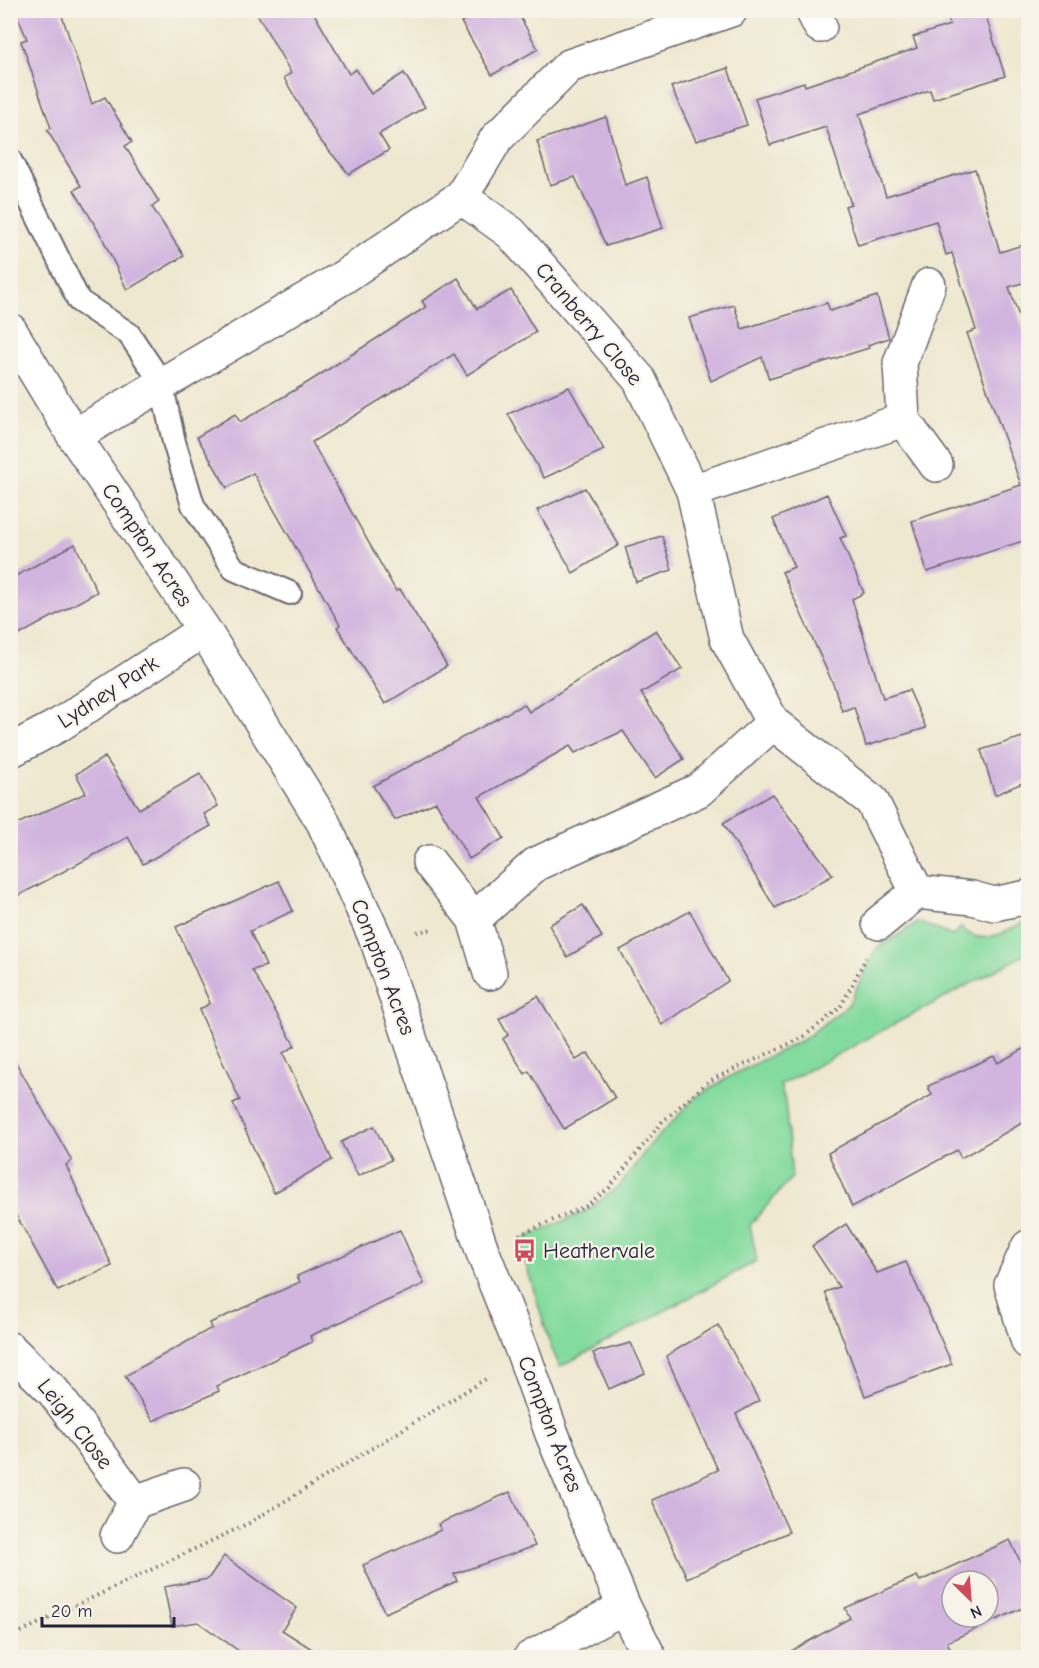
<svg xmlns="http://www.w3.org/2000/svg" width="1039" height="1668" font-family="'Comic Neue',sans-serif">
  <rect width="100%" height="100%" fill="#f7f3e8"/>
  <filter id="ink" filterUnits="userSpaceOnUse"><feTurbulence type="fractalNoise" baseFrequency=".0167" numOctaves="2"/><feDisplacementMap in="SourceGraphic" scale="12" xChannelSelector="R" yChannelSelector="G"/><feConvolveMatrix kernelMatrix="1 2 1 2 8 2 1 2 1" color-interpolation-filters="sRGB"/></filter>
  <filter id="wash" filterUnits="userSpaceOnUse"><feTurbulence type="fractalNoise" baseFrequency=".008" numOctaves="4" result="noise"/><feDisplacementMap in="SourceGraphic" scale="24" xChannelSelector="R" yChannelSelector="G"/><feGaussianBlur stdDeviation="1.35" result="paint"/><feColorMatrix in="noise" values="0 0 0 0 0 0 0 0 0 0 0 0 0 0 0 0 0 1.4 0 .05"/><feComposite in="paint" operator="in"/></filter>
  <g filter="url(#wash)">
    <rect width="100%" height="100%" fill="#efe8d0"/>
    <!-- green -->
    <path fill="#84db9f" stroke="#537e6d" stroke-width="1.5" d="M1028,920V953L780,1085L785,1101L792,1177L750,1225L757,1261L560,1367L551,1347L519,1241L588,1210L619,1186L651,1144L696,1097L736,1073L804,1039L848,1005L876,949L918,922L953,936L961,927C981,949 1007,931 1028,920Z"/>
    <g id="blocks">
      <!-- building -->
      <g fill="#d2b5df" fill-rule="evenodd">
        <polygon points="15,10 60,10 92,104 105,97 132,142 125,146 159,202 152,207 184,256 127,290 102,237 74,190 81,186 47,130 51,128 21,41 27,39"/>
        <polygon points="255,10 312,10 349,74 356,69 371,94 404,73 425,107 379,134 389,150 349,174 319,139 284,78 291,73"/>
        <polygon points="481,10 516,10 538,49 492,75 461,22"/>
        <polygon points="946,10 984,10 1005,76 933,99 930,90 859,114 886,196 975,169 1000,252 1029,243 1029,281 1009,287 1029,346 1029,539 927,572 912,521 1021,485 967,333 976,330 952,253 946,255 936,221 858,245 845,206 851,204 826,127 770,145 755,98 804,82 805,86 917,48 913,37 950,25"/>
        <polygon points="728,68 747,125 696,141 671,87"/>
        <polygon points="606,117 625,185 647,177 663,228 606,246 575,177 550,185 537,141"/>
        <polygon points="458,278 477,309 511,290 536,332 467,375 454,354 312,442 396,591 400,589 447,666 385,704 337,627 340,625 253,473 227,488 197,437 235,414 240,422 307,383 426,307 422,301"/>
        <polygon points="877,296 889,338 868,345 869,348 769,379 762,357 711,381 689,318 734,305 742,329 827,303 830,311"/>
        <polygon points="569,387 604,450 544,478 508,414"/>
        <polygon points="585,488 619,545 573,573 537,510"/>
        <polygon points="827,494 846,536 840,538 864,593 852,599 883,698 909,690 926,728 866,746 854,707 842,711 834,686 782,572 794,567 773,519"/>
        <polygon points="662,536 672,570 636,582 625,547"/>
        <polygon points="75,544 97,592 10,640 10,579"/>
        <polygon points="656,630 682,669 641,693 684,759 655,778 623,731 575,753 570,746 479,797 504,838 469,859 436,802 395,820 373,786 524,704 529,712"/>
        <polygon points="1029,735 1029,780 995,795 981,750"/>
        <polygon points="105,757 139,809 200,774 218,806 204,814 211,826 143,864 128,837 10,900 10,827 86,793 76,774"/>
        <polygon points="772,794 833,875 775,908 723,823"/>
        <polygon points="279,881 293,911 250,931 266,966 252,970 295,1046 283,1053 332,1160 274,1193 233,1103 240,1100 199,1010 210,1003 176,927"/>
        <polygon points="583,905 602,937 567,957 549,925"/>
        <polygon points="690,911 728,981 662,1025 620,950"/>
        <polygon points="538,996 576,1060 588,1053 615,1098 564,1129 529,1071 525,1074 503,1039 508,1035 499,1019"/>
        <polygon points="1029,1046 1029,1119 961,1158 957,1150 852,1207 828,1153 932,1095 928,1086 994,1056 998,1063"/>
        <polygon points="10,1052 72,1161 66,1165 112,1266 58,1291 10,1204"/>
        <polygon points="374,1126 391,1160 358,1176 341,1142"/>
        <polygon points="846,1224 877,1273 906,1262 952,1364 865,1396 825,1292 839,1287 812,1246"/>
        <polygon points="400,1230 424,1284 310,1336 312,1342 217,1386 219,1391 153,1421 125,1376 212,1328 210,1323 300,1282 297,1276"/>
        <polygon points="718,1325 759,1401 736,1414 789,1532 687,1578 652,1500 718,1470 666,1356"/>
        <polygon points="631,1343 645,1373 609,1389 593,1353"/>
        <polygon points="510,1492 535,1546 454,1574 457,1581 385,1613 363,1565 441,1530 438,1524"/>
        <path d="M1010,1540L1029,1580V1605L947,1642L955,1658H779L850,1618L845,1608L917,1576L920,1581ZM952,1581H988V1617H952Z"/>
        <polygon points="224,1556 297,1608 282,1630 326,1658 249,1658 198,1622 172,1626 164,1587 208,1579"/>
      </g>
    </g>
  </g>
  <g filter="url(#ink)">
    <use href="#blocks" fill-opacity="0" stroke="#6a676f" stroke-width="1.5"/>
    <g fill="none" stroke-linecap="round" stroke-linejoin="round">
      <defs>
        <polyline id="service" points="10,160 79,301 129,334 161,382 174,442 193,505 234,569 290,593"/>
        <g id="minor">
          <polyline points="812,10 820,26"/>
          <polyline points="461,197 496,139 569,66 731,10"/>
          <polyline points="903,420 900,363 929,285"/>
          <polyline points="74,436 342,278 461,197 511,233 639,379 693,491 727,639 773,723 872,801 917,892 879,923"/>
          <polyline points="693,491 903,420 936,465"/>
          <polyline points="10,751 59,725 204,630"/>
          <polyline points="429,862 474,919 490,973"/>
          <polyline points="917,892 972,898 994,904 1028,897"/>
          <polyline points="474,919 536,864 699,790 773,723"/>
          <polyline points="1028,1247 1011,1285 1028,1342"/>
          <polyline points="10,1349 53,1391 135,1502"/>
          <polyline points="117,1536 135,1502 184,1485"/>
          <polyline points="530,1658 624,1607"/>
        </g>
        <polyline id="tertiary" points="10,330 74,436 204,630 323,822 377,941 482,1250 524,1355 552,1434 624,1607 650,1658"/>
      </defs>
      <!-- service casing -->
      <use href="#service" stroke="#6a676f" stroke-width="26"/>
      <!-- minor casing -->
      <use href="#minor" stroke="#6a676f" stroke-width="36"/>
      <!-- tertiary casing -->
      <use href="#tertiary" stroke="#6a676f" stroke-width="36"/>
      <!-- path -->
      <g stroke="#6a676f" stroke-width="4" stroke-dasharray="1.5 4.5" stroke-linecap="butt">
        <polyline points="417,932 433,929"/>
        <polyline points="519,1235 586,1206 609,1188 662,1122 709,1081 802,1038 840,1008 866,958"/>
        <polyline points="10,1637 249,1523 489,1377"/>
      </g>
      <!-- service -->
      <use href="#service" stroke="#fff" stroke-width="22"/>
      <!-- minor -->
      <use href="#minor" stroke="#fff" stroke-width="33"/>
      <!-- tertiary -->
      <use href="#tertiary" stroke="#fff" stroke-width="33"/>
    </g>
  </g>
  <!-- icons -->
  <defs>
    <symbol id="bus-bare" viewBox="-9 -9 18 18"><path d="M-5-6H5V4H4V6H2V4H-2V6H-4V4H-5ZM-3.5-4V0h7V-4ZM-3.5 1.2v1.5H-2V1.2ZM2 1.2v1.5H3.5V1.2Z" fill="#d1495b" stroke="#f7f3e8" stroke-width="2.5" paint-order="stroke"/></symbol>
  </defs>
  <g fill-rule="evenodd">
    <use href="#bus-bare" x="508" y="1234" width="33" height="33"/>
  </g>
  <g text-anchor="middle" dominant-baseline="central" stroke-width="4.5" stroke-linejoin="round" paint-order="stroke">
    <!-- street labels -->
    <g font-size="22" fill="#22223b" stroke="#f7f3e8">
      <text transform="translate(589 324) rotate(50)">Cranberry Close</text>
      <text transform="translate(147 545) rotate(56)">Compton Acres</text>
      <text transform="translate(108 692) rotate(-33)">Lydney Park</text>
      <text transform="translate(383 967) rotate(69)">Compton Acres</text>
      <text transform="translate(75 1424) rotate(52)">Leigh Close</text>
      <text transform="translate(550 1424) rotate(69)">Compton Acres</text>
    </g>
    <!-- poi labels -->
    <g font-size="22" fill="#22223b" stroke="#f7f3e8" text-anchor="start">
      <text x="543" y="1251">Heathervale</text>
    </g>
  </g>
  <!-- margin -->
  <rect width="1039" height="1668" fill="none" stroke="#f7f3e8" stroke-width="36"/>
  <!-- north arrow -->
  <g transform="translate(970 1599) rotate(155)"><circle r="28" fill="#f7f3e8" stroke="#a29fa3" stroke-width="1.5"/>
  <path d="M0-4.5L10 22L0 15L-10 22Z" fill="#d1495b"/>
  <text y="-9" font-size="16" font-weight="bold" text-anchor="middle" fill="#22223b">N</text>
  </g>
  <!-- scale -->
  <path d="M42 1617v9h132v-9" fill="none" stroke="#22223b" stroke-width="3"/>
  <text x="51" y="1617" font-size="18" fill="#22223b" stroke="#f7f3e8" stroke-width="4.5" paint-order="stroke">20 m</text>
</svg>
